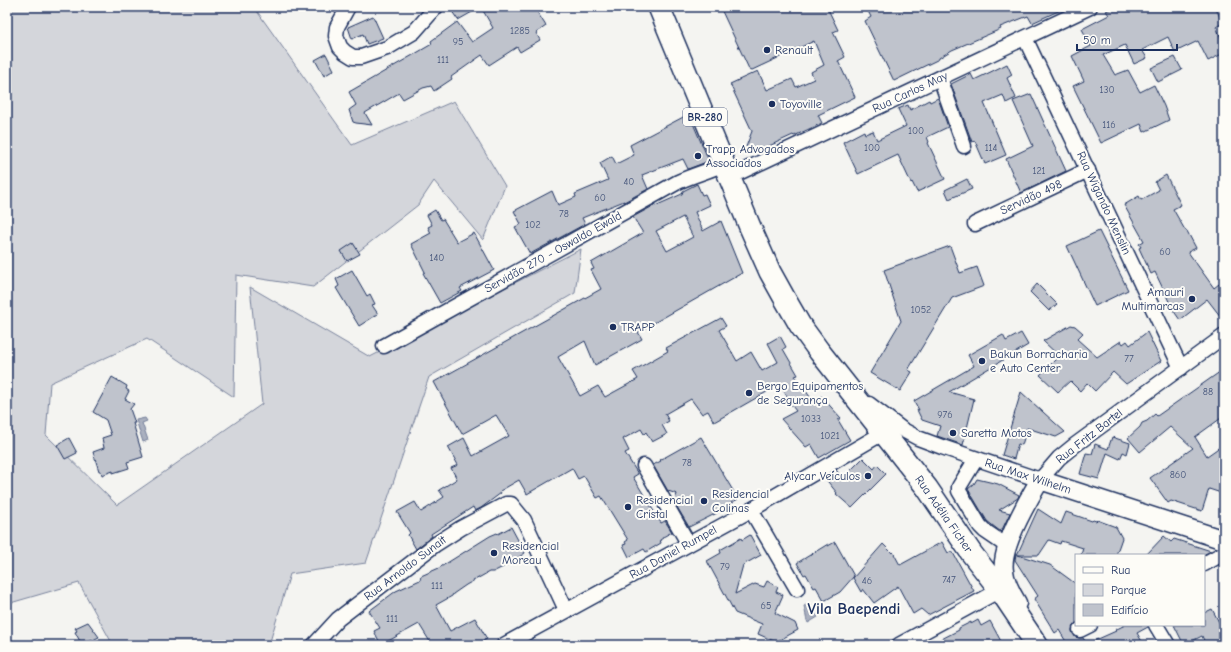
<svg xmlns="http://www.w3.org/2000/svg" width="1231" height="652" font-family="'Comic Neue',sans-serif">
  <rect width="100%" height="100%" fill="#f4f4f1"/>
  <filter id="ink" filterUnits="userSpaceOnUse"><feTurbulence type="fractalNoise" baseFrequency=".025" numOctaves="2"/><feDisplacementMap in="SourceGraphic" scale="8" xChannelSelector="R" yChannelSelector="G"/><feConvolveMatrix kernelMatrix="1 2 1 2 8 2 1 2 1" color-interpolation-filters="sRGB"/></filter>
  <g filter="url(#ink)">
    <!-- green -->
    <polygon fill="#d4d6db" stroke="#78829c" points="7,7 254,7 352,145 454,101 505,186 483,240 434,181 418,205 313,287 236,275 234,397 147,339 50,383 46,435 117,505 262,404 250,287 370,357 581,249 575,293 429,377 366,563 290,574 269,645 113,645 79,583 7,604"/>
    <!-- water -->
    <g fill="#aab0bf" stroke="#717c98">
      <polygon points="145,418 147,421 142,423 148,440 143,442 136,420"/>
      <path d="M810,603L818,617L808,623C805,617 806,612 804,606Z"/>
    </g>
    <!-- building -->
    <g fill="#bfc3cc" stroke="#1b2f5e" fill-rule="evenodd">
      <polygon points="449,7 534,7 546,26 536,33 540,40 520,52 517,47 489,65 482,55 451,77 452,79 434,91 431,86 423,88 403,99 399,93 365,113 372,125 356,123 353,122 349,110 356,105 349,92 432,44 431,41 457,22 472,42 493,28 481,7 458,20"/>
      <polygon points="720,7 827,7 838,30 833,32 845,57 838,61 855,97 818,115 822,123 794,136 793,135 758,151 746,147 752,131 730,84 758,71 767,90 792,79 796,87 814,79 811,72 824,65 814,41 750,71"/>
      <polygon points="866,7 1067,7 1032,23 1028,16 1000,27 1001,29 952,50 939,58 939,59 894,81 865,21 871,17"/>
      <polygon points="1114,7 1215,7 1223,23 1216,27 1224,44 1224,53 1208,61 1198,41 1175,52 1168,37 1142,50 1147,58 1134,64 1125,45 1103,55 1115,75 1128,70 1140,92 1154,85 1164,106 1169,120 1144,132 1141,124 1101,143 1073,86 1084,81 1072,56 1091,46 1082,29 1109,15 1106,11"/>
      <polygon points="373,16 383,38 367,44 363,34 352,39 348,27"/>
      <polygon points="326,54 334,70 324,76 315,60"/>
      <polygon points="1175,57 1182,70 1158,82 1151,68"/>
      <polygon points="1007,64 1012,75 1007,78 1016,98 1006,103 1003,95 984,103 1006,155 985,164 975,141 972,142 951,84 971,74 974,80"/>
      <polygon points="1031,94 1066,171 1021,193 1006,159 1033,146 1013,101"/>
      <polygon points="938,98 948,127 927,137 929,142 928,143 945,179 917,192 912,182 911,183 898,155 858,174 843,142 864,131 865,134 873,131 877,140 906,126 898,109 908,105 910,110 929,100 930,102"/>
      <polygon points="689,114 709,161 688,169 683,159 642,175 648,189 624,202 624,201 582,218 585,224 530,254 515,227 521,224 514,211 552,191 558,205 576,197 575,194 608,180 600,163 612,156 616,164 634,155 630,145"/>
      <polygon points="1166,175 1181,205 1173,209 1185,230 1187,231 1196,248 1188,252 1214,288 1224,280 1224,321 1207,299 1180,320 1173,310 1155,272 1151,274 1139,248 1141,247 1139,244 1144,241 1124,205 1139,196 1141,200 1159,190 1155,182"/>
      <polygon points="967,179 972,189 949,199 945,190"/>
      <path d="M697,184L702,195L705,194L710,205L695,212L703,231L721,221L742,273L638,332L642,339L595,365L585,341L558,357L580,396L598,386L605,397L638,379L633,371L668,351L666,348L721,318L726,326L719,330L737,361L751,352L762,371L778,362L768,343L780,336L786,347L783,349L798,375L795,376L813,401L821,396L841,418L838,420L850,440L819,458L811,444L806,447L781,419L796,411L789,402L790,400L779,385L714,422L708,411L702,414L691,399L665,414L669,421L662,425L667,434L652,442L646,432L644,434L641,429L623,439L629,451L625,453L638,474L633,477L661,523L665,521L672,532L663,537V538L660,540L661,543L646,552L644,549L629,557L623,545L626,544L625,542L628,540L601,496L597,498L584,476L578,479L572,468L527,494L519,480L500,491L501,493L481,508L475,511L473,507L431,534L432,536L416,549L408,535L410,533L397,512L415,502L421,512L444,497L439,490L457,479L451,468L458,465L448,447L464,438L473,456L509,436L496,415L462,434L434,382L601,289L591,270L594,269L591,263L643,233L633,217L655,205V206L682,194L683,191ZM683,217L693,237L667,251L656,231Z"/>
      <polygon points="435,210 441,220 443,219 457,242 474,233 494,270 460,288 462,291 440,303 423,273 425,272 411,244 431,233 428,227 432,225 427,215"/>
      <polygon points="1099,231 1128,290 1095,306 1067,246"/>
      <polygon points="353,243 360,254 347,261 341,251"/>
      <polygon points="950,246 960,273 977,267 984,286 952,298 908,370 912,372 900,391 870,373 901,321 884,270"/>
      <polygon points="352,270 367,296 370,294 375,304 372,305 378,314 359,326 336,288 339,286 336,279"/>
      <polygon points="1037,284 1057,304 1049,311 1030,292"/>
      <polygon points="1071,325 1075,326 1083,333 1077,339 1097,357 1121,341 1123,344 1127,341 1130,345 1147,332 1161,361 1126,384 1113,372 1095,391 1087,383 1080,391 1070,381 1058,392 1040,375 1059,356 1043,341"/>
      <polygon points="1021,333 1028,345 949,392 974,399 963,445 937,436 940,426 922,420 917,410 919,410 914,401 974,366 968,355 1003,335 1006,341"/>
      <polygon points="1224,369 1224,416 1195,437 1207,456 1224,444 1224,494 1209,489 1202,511 1171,501 1168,503 1150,478 1193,448 1170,427 1140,452 1128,438 1140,427 1142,423 1147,421 1155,414 1157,416"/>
      <polygon points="112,377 127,386 126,389 129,391 125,399 134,404 130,409 135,423 133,423 143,457 127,462 129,468 113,473 113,471 102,475 101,471 99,471 93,452 104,448 102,438 111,435 106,420 93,412"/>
      <polygon points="1021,392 1065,432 1056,437 1027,428 1022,445 1018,444 1014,459 1002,455"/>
      <polygon points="701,437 738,499 731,503 732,504 715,514 689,527 674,502 677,494 668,491 653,465 661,461 660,460"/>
      <polygon points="1112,437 1130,443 1127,454 1123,452 1120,459 1107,453 1099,479 1080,474 1086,453 1092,454 1095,444 1108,449"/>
      <polygon points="69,438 77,453 65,459 57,445"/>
      <polygon points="863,458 874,469 877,465 886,474 852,508 836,494 837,493 824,477 836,470 843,478"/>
      <polygon points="977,479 998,484 1019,495 1018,498 999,510 1010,513 1001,532 987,521 968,489 974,484"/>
      <polygon points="1038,509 1061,524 1066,512 1092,521 1093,520 1096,521 1097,520 1116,527 1122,538 1116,555 1081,555 1083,548 1061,541 1060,544 1049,540 1039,555 1018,555 1050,565 1076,584 1076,623 1073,626 1072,630 1075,637 1079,638 1083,638 1087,644 1116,631 1115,630 1125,625 1148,625 1148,627 1137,633 1144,645 1068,645 1059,630 1055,633 1034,599 1038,596 1015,560 1016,554 1017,555"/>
      <polygon points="511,527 525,553 507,565 493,572 489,572 466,585 453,594 452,596 436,605 450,631 475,618 487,639 475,645 432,645 419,624 381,645 374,631 380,628 369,611 396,591 420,580 421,576 439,568 490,536 497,533 498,534"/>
      <polygon points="750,535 761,555 743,565 735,594 755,584 764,587 767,581 778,587 776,592 783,595 775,613 795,623 798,630 776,642 758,634 762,624 735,613 707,561 721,553 720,550 741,538 742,540"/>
      <polygon points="1164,536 1171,542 1174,539 1211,551 1203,555 1146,555"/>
      <polygon points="835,542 854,576 840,592 824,601 816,587 814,588 806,574 804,575 797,563 828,544 828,546"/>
      <polygon points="942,542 948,553 952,551 974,591 928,615 921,609 913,614 898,586 874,603 863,589 861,592 853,578 883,544 892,553 893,552 900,565"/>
      <polygon points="1212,609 1220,624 1224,623 1224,645 1206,645 1202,636 1184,645 1174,625 1204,625 1204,613"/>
      <polygon points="978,620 981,626 990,621 1003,645 930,645 959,630 959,628 971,622 971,624"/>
      <polygon points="88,622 99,637 82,645 75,632 77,631 75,628"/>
    </g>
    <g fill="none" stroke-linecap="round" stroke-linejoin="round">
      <defs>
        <g id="minor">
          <polyline points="348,7 337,27 336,36 340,47 345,52 353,57 361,57 387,48 414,32 436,7"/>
          <polyline points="1025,38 1181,368"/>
          <polyline points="940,78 964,146"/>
          <polyline points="730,177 1090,7"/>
          <polyline points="975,224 1088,170"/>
          <path d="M384,346L678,182C693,175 709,171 724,164"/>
          <polyline points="869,404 903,430 918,438 942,447 1040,480 1059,458 1075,445 1224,336"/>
          <polyline points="976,459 959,487 959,491 980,526 985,531 1007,546"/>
          <polyline points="644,466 688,543"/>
          <polyline points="751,510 797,589"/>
          <polyline points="1204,564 1224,553"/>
          <polyline points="1156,625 1168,645"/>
          <polyline points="1080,630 1090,625"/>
          <polyline points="314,645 338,619 436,544 461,528 506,504 511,504 524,520 566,610"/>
          <polyline points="504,645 751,510 883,433"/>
          <polyline points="899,645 1000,590"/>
        </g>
        <path id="major" d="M1017,603C1011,593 1005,582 1004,571C1000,548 1028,500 1040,480L1224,540"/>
        <polyline id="highway" points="659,7 750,227 770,272 785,299 800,325 819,351 927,488 972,554 1000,590 1037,645"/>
      </defs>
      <!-- minor casing -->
      <use href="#minor" stroke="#1b2f5e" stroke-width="17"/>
      <!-- major casing -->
      <use href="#major" stroke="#1b2f5e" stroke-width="21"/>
      <!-- highway casing -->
      <use href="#highway" stroke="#1b2f5e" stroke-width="24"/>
      <!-- minor -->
      <use href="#minor" stroke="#fdfcf7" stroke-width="14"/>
      <!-- major -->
      <use href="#major" stroke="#fdfcf7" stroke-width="18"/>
      <!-- highway -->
      <use href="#highway" stroke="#fdfcf7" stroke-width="21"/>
    </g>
  </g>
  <!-- markers -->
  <g fill="#1b2f5e" stroke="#fdfcf7" stroke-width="1.5">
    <circle cx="767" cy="50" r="4"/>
    <circle cx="772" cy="104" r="4"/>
    <circle cx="698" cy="156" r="4"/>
    <circle cx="1192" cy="299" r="4"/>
    <circle cx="613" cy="327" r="4"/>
    <circle cx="982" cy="361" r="4"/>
    <circle cx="749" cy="393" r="4"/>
    <circle cx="953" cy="433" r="4"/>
    <circle cx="868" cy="476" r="4"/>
    <circle cx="704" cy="501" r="4"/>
    <circle cx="628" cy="507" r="4"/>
    <circle cx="494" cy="553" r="4"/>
  </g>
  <g text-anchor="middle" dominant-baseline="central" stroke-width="4" stroke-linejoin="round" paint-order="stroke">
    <!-- number labels -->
    <g font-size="10" fill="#44547a">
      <text x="520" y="31">1285</text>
      <text x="458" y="42">95</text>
      <text x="443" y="60">111</text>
      <text x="1107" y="90">130</text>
      <text x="1109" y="125">116</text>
      <text x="916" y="131">100</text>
      <text x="872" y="148">100</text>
      <text x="991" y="148">114</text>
      <text x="1039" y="171">121</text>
      <text x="629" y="182">40</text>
      <text x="600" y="198">60</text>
      <text x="564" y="214">78</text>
      <text x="533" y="225">102</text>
      <text x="1165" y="252">60</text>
      <text x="437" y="258">140</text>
      <text x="921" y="310">1052</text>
      <text x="1129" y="359">77</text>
      <text x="1208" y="392">88</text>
      <text x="945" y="415">976</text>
      <text x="811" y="419">1033</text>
      <text x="830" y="436">1021</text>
      <text x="687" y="463">78</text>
      <text x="1178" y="475">860</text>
      <text x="725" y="567">79</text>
      <text x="949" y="580">747</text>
      <text x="867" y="581">46</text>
      <text x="437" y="586">111</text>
      <text x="766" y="606">65</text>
      <text x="392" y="619">111</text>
    </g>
    <!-- shield labels -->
    <rect fill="#fdfcf7" stroke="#5f6c8c" stroke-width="1" x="683" y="108" width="44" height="18" rx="3"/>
    <g font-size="11" font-weight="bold" fill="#1b2f5e">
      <text x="705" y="117">BR-280</text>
    </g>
    <!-- poi labels -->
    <g font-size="12" fill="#1b2f5e" stroke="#fdfcf7" text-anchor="start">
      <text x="775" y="50">Renault</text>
      <text x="780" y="104">Toyoville</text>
      <text x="706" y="149">Trapp Advogados<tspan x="706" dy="14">Associados</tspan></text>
      <text x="1184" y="292" text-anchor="end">Amauri<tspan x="1184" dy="14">Multimarcas</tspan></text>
      <text x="621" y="327">TRAPP</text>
      <text x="990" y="354">Bakun Borracharia<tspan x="990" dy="14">e Auto Center</tspan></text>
      <text x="757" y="386">Bergo Equipamentos<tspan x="757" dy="14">de Segurança</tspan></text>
      <text x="961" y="433">Saretta Motos</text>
      <text x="860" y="476" text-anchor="end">Alycar Veículos</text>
      <text x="712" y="494">Residencial<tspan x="712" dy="14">Colinas</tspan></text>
      <text x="636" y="500">Residencial<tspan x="636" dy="14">Cristal</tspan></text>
      <text x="502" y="546">Residencial<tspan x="502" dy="14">Moreau</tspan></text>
    </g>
    <!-- street labels -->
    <g font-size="12" fill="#1b2f5e" stroke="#fdfcf7">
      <text transform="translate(910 92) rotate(-25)">Rua Carlos May</text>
      <text transform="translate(1031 197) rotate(-25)">Servidão 498</text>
      <text transform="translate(1104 203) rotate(65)">Rua Wigando Menslin</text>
      <text transform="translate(553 252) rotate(-29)">Servidão 270 - Oswaldo Ewald</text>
      <text transform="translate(1089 436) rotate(-38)">Rua Fritz Bartel</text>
      <text transform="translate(1028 476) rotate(18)">Rua Max Wilhelm</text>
      <text transform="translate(944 514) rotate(55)">Rua Adélia Ficher</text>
      <text transform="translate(673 552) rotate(-29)">Rua Daniel Rumpel</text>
      <text transform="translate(405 568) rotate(-37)">Rua Arnoldo Sunait</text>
    </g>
    <!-- district labels -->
    <g font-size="16" font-weight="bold" fill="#1b2f5e" stroke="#fdfcf7">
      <text x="854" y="609">Vila Baependi</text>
    </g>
  </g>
  <!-- margin -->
  <rect width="1231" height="652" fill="none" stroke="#fdfcf7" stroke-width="24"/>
  <rect x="12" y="12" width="1207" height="628" fill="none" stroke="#1b2f5e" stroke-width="1.5" filter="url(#ink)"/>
  <!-- legend -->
  <rect x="1075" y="554" width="130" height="72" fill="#fdfcf7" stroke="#a3aaba"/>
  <rect x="1083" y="567" width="20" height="6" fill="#fdfcf7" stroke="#a3aaba"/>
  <text x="1111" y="574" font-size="12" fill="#1b2f5e">Rua</text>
  <rect x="1083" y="584" width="20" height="12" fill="#d4d6db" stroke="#a3aaba"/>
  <text x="1111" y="594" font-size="12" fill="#1b2f5e">Parque</text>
  <rect x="1083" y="604" width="20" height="12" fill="#bfc3cc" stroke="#a3aaba"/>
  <text x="1111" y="614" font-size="12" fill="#1b2f5e">Edifício</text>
  <!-- scale -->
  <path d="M1077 44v6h100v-6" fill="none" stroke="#1b2f5e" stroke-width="2"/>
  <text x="1083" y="44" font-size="12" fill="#1b2f5e" stroke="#fdfcf7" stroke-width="3" paint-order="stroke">50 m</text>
</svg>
